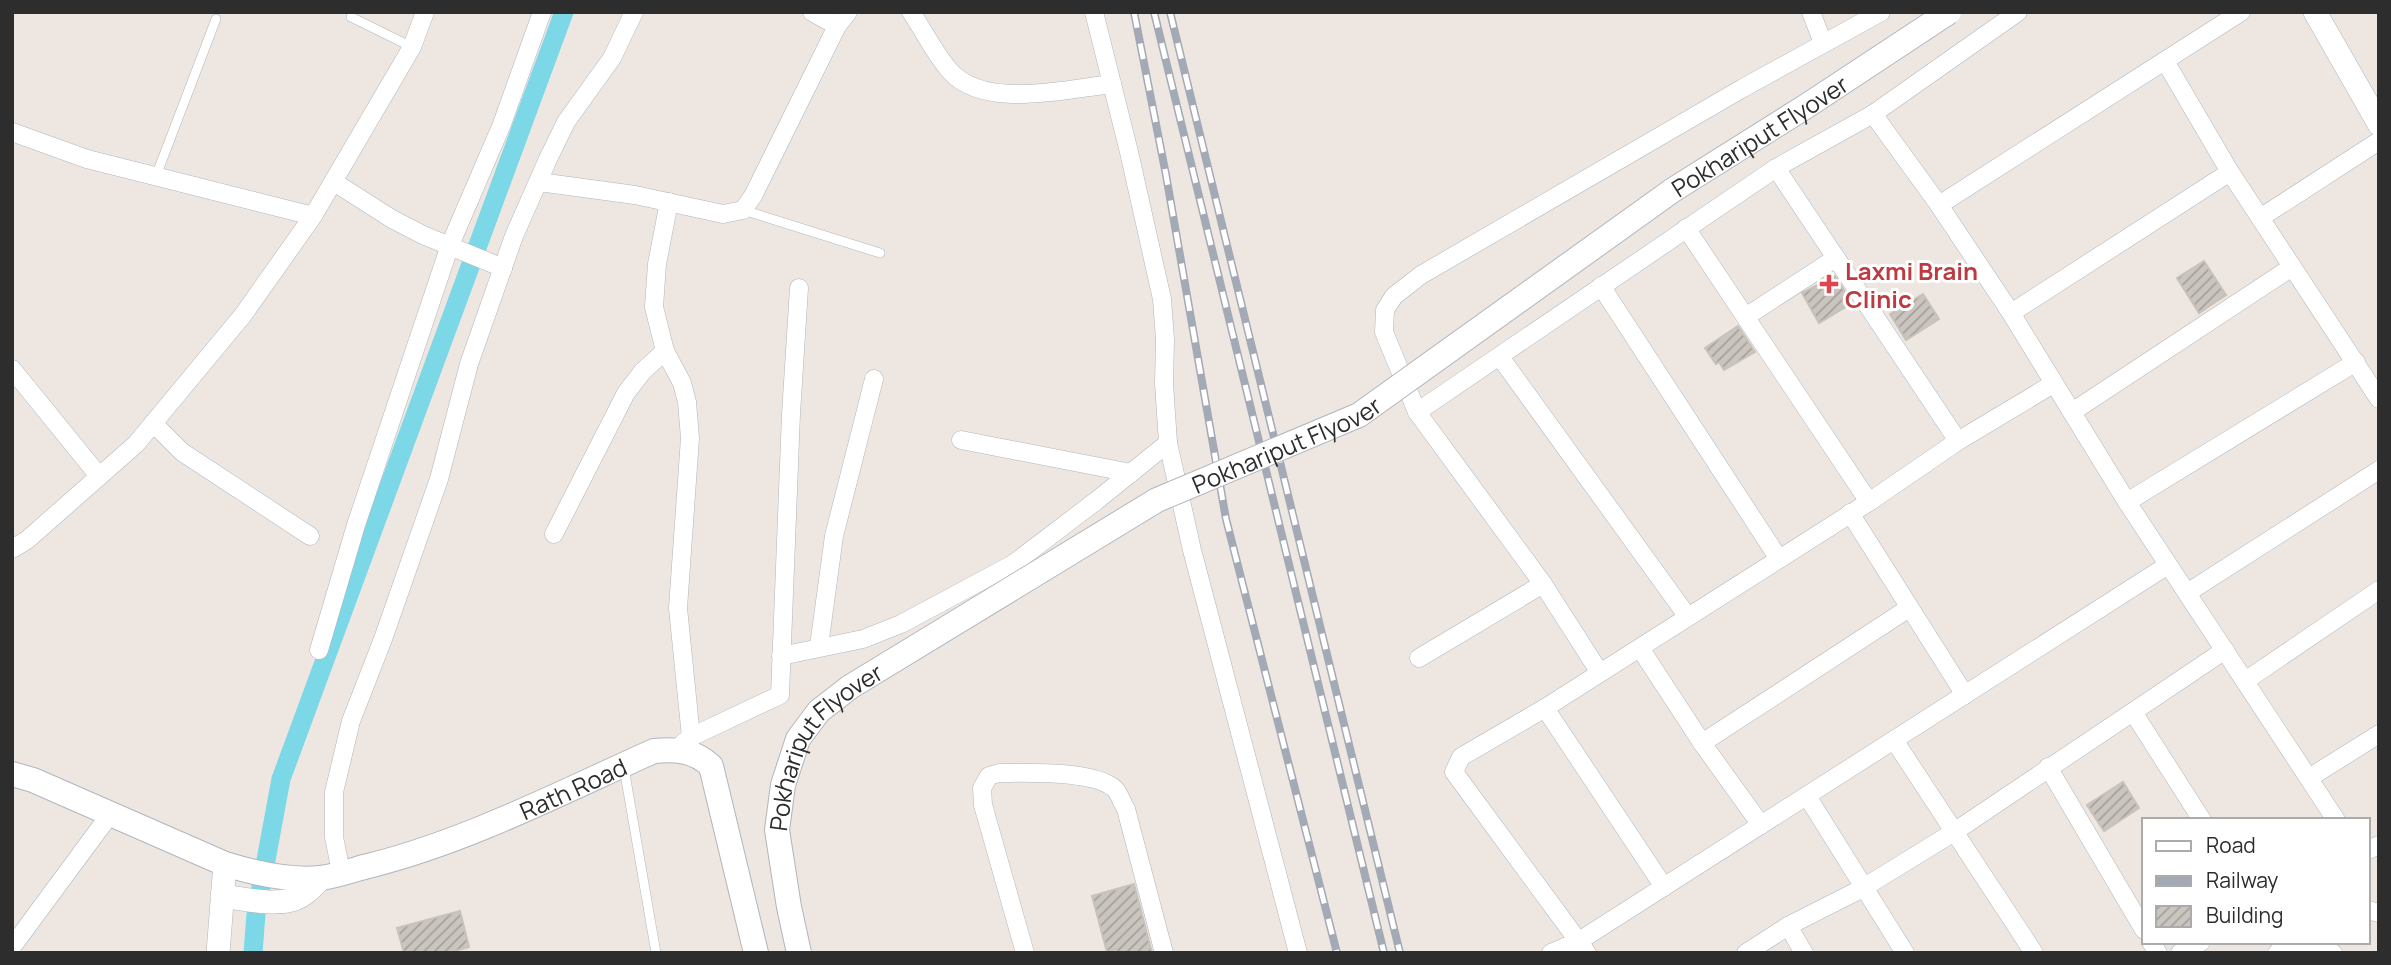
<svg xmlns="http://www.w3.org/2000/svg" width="2391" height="965" font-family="Manrope,sans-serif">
  <defs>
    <pattern id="building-hatch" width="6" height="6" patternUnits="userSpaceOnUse" patternTransform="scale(1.75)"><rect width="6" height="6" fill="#cac5bf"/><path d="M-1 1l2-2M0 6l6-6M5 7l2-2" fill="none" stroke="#a4a09c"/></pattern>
  </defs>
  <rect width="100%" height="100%" fill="#eee7e1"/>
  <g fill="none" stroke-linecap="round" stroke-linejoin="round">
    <!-- canal -->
    <polyline stroke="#7cd7e7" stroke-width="19" points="253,953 256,914 281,779 564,12"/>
  </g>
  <!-- building -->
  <g fill="url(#building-hatch)" stroke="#c9c2ba" stroke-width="2">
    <polygon points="2204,261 2226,295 2199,313 2177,278"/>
    <polygon points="1835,276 1852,303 1819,323 1802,293"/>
    <polygon points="1923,294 1939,319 1906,340 1890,314"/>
    <polygon points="1738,326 1755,352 1724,370 1719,362 1716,364 1705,348"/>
    <polygon points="2123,782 2139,808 2104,831 2087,805"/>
    <polygon points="1134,884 1152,953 1117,953 1116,949 1107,952 1092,896"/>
    <polygon points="460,911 469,947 447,953 404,953 397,928"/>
  </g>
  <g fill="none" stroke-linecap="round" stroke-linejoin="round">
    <defs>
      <g id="service">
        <polyline points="351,17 412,47"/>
        <polyline points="156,176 216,19"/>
        <polyline points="743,210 880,253"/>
        <polyline points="624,768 656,953"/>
      </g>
      <g id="minor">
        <polyline points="812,12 837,26"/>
        <path d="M911,12C924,31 935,54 950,71C984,110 1067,89 1112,84"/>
        <polyline points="1094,12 1129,152 1162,299 1165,340 1164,383 1168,443 1192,550 1298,953"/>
        <polyline points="1811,12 1823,43"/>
        <polyline points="2165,61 2230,172 2379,399"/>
        <polyline points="1873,114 1939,205 2011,313 2127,502 2336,820"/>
        <polyline points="12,132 87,159 313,216"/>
        <polyline points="1776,168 1958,441"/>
        <polyline points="334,182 392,219 423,235 503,268"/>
        <polyline points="539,182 635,195 723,214 743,210 753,196 837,26 848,12"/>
        <polyline points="669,202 657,264 654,307 665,351 682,383 687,402 690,438 678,608 691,737"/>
        <polyline points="1939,205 2241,12"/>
        <polyline points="2260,218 2379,141"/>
        <polyline points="1686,228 1869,502"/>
        <polyline points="1601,286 1779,559"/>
        <polyline points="2011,313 2230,172"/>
        <polyline points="1747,316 1836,258"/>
        <polyline points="1500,357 1688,617"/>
        <polyline points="12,369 99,476"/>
        <polyline points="1417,412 1776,168 1873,114 2018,12"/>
        <polyline points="2072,412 2292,267"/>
        <polyline points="153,423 182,452 310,536"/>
        <polyline points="961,440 1131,473"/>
        <polyline points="2127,502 2356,362"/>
        <polyline points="1850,513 1965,695"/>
        <polyline points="554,534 626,393 643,371 665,351"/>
        <polyline points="12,549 27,540 136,444 243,315 313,216 412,47 425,12"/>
        <polyline points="2187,593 2379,470"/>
        <polyline points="819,646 834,536 874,379"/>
        <polyline points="1640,648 1702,743 1761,825"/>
        <polyline points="319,650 356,525 450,245 502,124 542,12"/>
        <polyline points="781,656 863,639 901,624 1013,564 1096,501 1168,443"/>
        <polyline points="1419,658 1543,584"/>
        <polyline points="1600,673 1543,584 1417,412 1384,332 1385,310 1394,296 1421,275 1743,88 1881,12"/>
        <polyline points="2245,681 2379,590"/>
        <polyline points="1545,708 1664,887"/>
        <polyline points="2133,712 2202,820"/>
        <polyline points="1894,740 2034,953"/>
        <polyline points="683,743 691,737 780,695 791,414 799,288"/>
        <polyline points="1702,743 1909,608"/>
        <polyline points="2048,767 2144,930"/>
        <polyline points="2309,778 2379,734"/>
        <polyline points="1807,796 1905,953"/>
        <polyline points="2368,850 2379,845"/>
        <polyline points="341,872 334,837 334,792 351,721 383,639 439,479 469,364 514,236 548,159 566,122 612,58 634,12"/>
        <polyline points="2368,910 2379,913"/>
        <polyline points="1788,926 1804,953"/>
        <polyline points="2151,942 2158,953"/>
        <polyline points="12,947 111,813"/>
        <path d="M1025,953L983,805L982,788L989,776L999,773C1026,773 1095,770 1115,789C1119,793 1122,803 1126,809L1164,953"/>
        <polyline points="1551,953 1579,941 2168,565"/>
        <polyline points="1587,953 1454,772 1461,757 1545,708 1869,502 1958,441 2053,384"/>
        <polyline points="1746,953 1788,926 1863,888 1954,832 2225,650"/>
        <polyline points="2180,953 2201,942"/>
        <path d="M2277,953C2293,937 2314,947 2333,953"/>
      </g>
      <g id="tertiary">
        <polyline points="2315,12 2379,124"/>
        <path d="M222,896C244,899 274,906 295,899C306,895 313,886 321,878"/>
        <polyline points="218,953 225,864"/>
      </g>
      <g id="secondary">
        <path id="s1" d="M12,774L33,780L225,864C254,873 289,881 320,878C337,876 355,869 372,865C470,840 562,792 654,751C676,749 694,750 711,766L756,953"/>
      </g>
    </defs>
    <!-- service casing -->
    <use href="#service" stroke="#b1b5bc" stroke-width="10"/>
    <!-- minor casing -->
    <use href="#minor" stroke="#b1b5bc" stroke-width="19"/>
    <!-- tertiary casing -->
    <use href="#tertiary" stroke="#b1b5bc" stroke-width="24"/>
    <!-- secondary casing -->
    <use href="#secondary" stroke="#b1b5bc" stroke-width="26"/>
    <!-- service -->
    <use href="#service" stroke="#fff" stroke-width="9"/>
    <!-- minor -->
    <use href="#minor" stroke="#fff" stroke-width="18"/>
    <!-- tertiary -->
    <use href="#tertiary" stroke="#fff" stroke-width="23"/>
    <!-- secondary -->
    <use href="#secondary" stroke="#fff" stroke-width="24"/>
    <defs>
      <g id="rail">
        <polyline points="1134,12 1166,175 1226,519 1337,953"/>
        <polyline points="1154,12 1384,953"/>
        <polyline points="1170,12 1400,953"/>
      </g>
    </defs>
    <!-- rail casing -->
    <use href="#rail" stroke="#a4a9b6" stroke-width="8"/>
    <!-- rail -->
    <use href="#rail" stroke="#fff" stroke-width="5" stroke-dasharray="16" stroke-linecap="butt"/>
    <defs>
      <g id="secondary-bridge">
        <path id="s2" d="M799,953L789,907L777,830L783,785L798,739L819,711L850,687L1157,500L1359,415L1673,190L1805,107L1949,12"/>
      </g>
    </defs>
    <!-- secondary-bridge casing -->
    <use href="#secondary-bridge" stroke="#b1b5bc" stroke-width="26" stroke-linecap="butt"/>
    <!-- secondary-bridge -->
    <use href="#secondary-bridge" stroke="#fff" stroke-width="24"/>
  </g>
  <!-- markers -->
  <path fill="#e0444e" stroke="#fff" stroke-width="2.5" d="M1825.5 273.5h7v7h7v7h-7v7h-7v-7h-7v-7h7z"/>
  <g text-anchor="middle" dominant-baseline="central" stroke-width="6" stroke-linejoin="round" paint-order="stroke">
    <!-- street labels -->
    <g font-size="24" fill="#2d2d2d" stroke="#fff">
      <text stroke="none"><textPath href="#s2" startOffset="1360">Pokhariput Flyover</textPath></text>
      <text stroke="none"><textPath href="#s2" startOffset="793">Pokhariput Flyover</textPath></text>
      <text stroke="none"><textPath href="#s2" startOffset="226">Pokhariput Flyover</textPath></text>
      <text stroke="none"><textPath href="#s1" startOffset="597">Rath Road</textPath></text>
    </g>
    <!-- health labels -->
    <g font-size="24" font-weight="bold" fill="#be3a42" stroke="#fff" text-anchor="start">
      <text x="1845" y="270">Laxmi Brain<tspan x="1845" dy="28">Clinic</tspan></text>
    </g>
  </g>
  <!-- border -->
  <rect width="2391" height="965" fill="none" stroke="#2d2d2d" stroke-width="28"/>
  <!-- legend -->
  <rect x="2142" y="818" width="228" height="126" fill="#ffffff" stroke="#ababab" stroke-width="2"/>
  <rect x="2156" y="841" width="35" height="10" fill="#ffffff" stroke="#ababab" stroke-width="2"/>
  <text x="2206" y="853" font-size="21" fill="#2d2d2d">Road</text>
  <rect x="2156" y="876" width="35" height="10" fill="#a4a9b6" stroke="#ababab" stroke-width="2"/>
  <text x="2206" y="888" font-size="21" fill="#2d2d2d">Railway</text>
  <rect x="2156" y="906" width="35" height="21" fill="url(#building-hatch)" stroke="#ababab" stroke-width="2"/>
  <text x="2206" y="923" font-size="21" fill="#2d2d2d">Building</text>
</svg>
